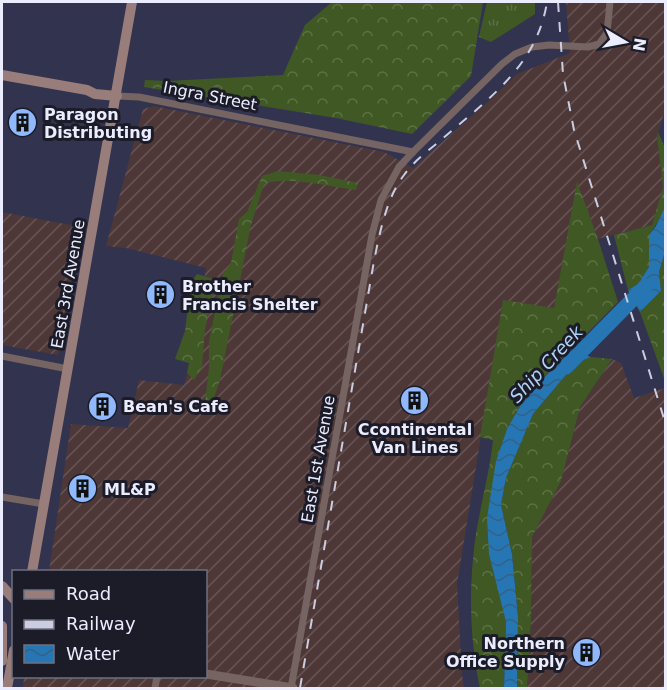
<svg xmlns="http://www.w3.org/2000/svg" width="667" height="690" font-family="'DejaVu Sans',sans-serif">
  <defs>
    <pattern id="industrial-furrows" width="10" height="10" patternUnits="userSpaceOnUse" patternTransform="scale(1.5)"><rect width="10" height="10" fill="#4d3837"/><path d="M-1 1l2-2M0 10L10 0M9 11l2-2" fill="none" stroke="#675555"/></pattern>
    <pattern id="forest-crowns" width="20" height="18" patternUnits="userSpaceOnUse" patternTransform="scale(1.5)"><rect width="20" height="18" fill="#405924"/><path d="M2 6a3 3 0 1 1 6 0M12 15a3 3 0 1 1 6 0" fill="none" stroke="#5c7145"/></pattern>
    <pattern id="park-tufts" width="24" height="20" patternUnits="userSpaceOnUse" patternTransform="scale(1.5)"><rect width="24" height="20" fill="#405924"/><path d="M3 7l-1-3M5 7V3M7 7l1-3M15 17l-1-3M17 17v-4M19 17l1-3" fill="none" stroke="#5c7145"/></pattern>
    <pattern id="water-waves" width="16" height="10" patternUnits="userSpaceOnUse" patternTransform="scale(1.5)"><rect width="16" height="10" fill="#2576b3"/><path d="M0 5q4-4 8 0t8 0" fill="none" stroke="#346185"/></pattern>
  </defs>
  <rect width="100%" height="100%" fill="#32334f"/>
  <!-- industrial -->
  <g fill="url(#industrial-furrows)">
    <polygon points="566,2 665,2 665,110 657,137 663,187 652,225 598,239 577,184 554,309 503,300 457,584 462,674 464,688 23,688 24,677 206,676 206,572 49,571 71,424 128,428 139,380 184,385 191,361 206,268 126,248 106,246 143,109 154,106 384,152 413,168 490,100 517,74 570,53"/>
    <polygon points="2,212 81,227 58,355 2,345"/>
    <polygon points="612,359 621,363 634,398 665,388 665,688 527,688 531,620 532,537 561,481 580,407"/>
  </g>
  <!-- forest -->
  <g fill="url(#forest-crowns)">
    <polygon points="332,2 483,2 471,76 412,134 336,118 144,87 145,80 167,81 283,75 305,25"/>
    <polygon points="658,132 665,148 665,211 649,235 649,267 638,284 628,290 614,235 652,225 663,187 657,137"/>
    <path d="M278,171L319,175L358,183L356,190C333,187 284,175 264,184L251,225L220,380L212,403L205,402L209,368V341L223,274L231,263L239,219L247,212L262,176Z"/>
    <path d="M577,182L598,239L618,302L527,394L507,429L496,461L499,589L506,622L504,688H480C471,647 469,601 473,559C476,519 489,480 493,440L480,437L503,300L554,308Z"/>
    <polygon points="665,252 665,381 640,312 661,291 659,272"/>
    <polygon points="197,274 217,280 205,329 202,367 194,380 187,373 189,363 175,359 185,331 191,283"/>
    <polygon points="591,357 612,359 580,407 561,481 532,537 531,620 527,688 517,688 518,617 512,554 501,505 506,478 533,414 576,363"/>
  </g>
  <!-- park -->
  <polygon fill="url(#park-tufts)" points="487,2 535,2 535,14 491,42 479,37"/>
  <!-- water -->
  <g fill="url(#water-waves)">
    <polygon points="665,207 665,252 659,272 661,291 640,312 628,290 638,284 649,267 649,235 656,226"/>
    <polygon points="571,351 591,357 576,363 533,414 506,478 501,505 512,554 518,617 517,688 504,688 506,622 489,554 487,518 496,461 507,429 527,394"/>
  </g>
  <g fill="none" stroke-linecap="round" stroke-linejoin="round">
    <!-- river -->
    <polyline stroke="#2576b3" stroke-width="15" points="566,367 646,286"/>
    <!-- minor -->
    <g stroke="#756462" stroke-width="7">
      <polyline points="117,96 139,97 413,152"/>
      <polyline points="2,356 68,369"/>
      <polyline points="2,497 44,504"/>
      <polyline points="155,688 157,676"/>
      <polyline points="291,688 372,235 381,200 399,167 413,152 502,64 515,54 532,47 549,45 588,47 599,44 607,33 610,2"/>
    </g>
    <!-- tertiary -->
    <polyline stroke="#756462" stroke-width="9" points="206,674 293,688"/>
    <!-- secondary -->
    <g stroke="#987d7a" stroke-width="10">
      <polyline points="2,75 87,90 95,94 117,96"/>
      <polyline points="32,572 132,2"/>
      <polyline points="2,586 14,599"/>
      <polyline points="2,626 2,661"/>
      <polyline points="7,688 14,650"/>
    </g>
    <!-- rail -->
    <g stroke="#cbcde1" stroke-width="2" stroke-dasharray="10 10" stroke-linecap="butt">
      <polyline points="558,2 563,74 574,130 666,425"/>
      <path d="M300,688L374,261C380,232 386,199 404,175C414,161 428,151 441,140C487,100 537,66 547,2"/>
    </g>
  </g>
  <!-- icons -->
  <defs>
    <symbol id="building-disc" viewBox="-11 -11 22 22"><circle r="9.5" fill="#90b8fd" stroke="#1c1c29"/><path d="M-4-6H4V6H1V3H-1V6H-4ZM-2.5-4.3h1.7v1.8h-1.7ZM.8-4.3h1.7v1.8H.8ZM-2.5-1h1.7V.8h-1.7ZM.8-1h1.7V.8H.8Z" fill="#111"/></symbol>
  </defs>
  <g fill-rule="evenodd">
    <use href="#building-disc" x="6" y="106" width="33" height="33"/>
    <use href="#building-disc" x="144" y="278" width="33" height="33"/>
    <use href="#building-disc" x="398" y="384" width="33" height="33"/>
    <use href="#building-disc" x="86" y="390" width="33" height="33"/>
    <use href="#building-disc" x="66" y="472" width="33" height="33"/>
    <use href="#building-disc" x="570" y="636" width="33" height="33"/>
  </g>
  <g text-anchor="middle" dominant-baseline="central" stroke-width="6" stroke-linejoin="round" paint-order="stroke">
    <!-- street labels -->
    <g font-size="16" fill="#ebedff" stroke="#1c1c29">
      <text transform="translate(210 96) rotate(11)">Ingra Street</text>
      <text transform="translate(68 284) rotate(-80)">East 3rd Avenue</text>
      <text transform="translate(318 459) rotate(-80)">East 1st Avenue</text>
    </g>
    <!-- poi labels -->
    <g font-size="16" font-weight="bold" fill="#ebedff" stroke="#1c1c29" text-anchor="start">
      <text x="44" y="114">Paragon<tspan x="44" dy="18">Distributing</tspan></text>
      <text x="182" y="286">Brother<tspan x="182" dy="18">Francis Shelter</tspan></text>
      <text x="123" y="406">Bean's Cafe</text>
      <text x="415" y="429" text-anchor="middle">Ccontinental<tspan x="415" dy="18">Van Lines</tspan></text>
      <text x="104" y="489">ML&amp;P</text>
      <text x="565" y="643" text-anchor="end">Northern<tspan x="565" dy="18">Office Supply</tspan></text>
    </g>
    <!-- water labels -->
    <g font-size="18" font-style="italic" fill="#b0d4f6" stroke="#1c1c29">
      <text transform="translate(546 364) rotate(-47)">Ship Creek</text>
    </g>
  </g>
  <!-- border -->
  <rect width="667" height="690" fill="none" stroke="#ebedff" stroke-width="6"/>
  <!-- legend -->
  <rect x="12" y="570" width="195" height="108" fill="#1c1c29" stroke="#6f707f" stroke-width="1.5"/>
  <rect x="24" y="590" width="30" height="9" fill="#987d7a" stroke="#6f707f" stroke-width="1.5"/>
  <text x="66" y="600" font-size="18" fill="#ebedff">Road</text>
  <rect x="24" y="620" width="30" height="9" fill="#cbcde1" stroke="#6f707f" stroke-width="1.5"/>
  <text x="66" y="630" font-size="18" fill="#ebedff">Railway</text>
  <rect x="24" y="645" width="30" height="18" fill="url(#water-waves)" stroke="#6f707f" stroke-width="1.5"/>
  <text x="66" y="660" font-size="18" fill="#ebedff">Water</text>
  <!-- north arrow -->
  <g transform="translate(625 42) rotate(100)" stroke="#1c1c29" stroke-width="4.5" paint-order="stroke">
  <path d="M0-4.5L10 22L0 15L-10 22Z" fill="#ebedff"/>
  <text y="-9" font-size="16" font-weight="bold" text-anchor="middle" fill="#ebedff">N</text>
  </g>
</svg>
